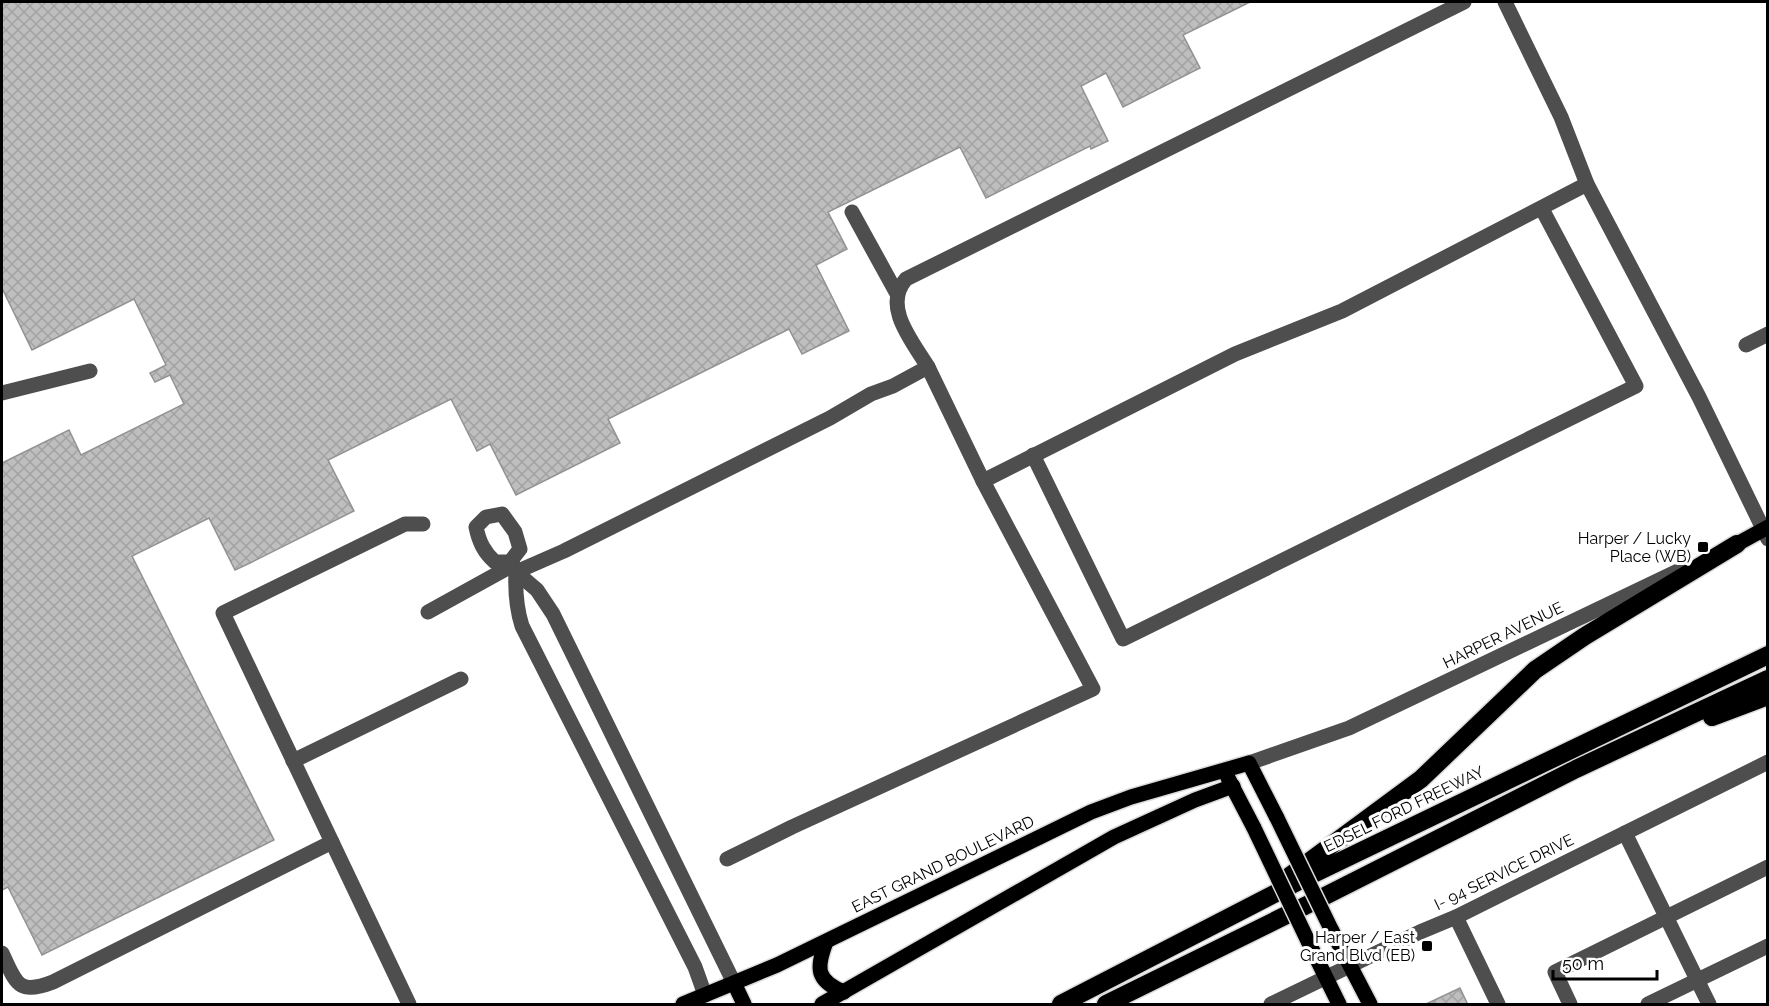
<svg xmlns="http://www.w3.org/2000/svg" width="1769" height="1006" font-family="Raleway,sans-serif">
  <defs>
    <pattern id="building-cross-hatch" width="8" height="8" patternUnits="userSpaceOnUse" patternTransform="scale(1.5)"><rect width="8" height="8" fill="#bebebe"/><path d="M0 0l8 8M0 8l8-8" fill="none" stroke="#a2a2a2"/></pattern>
  </defs>
  <rect width="100%" height="100%" fill="#fff"/>
  <!-- building -->
  <g fill="url(#building-cross-hatch)" stroke="#929292" stroke-width="1.5">
    <polygon points="2,2 1250,2 1183,35 1200,68 1123,107 1106,73 1081,86 1108,141 1091,149 1090,146 986,198 960,147 828,212 847,249 816,265 849,331 802,354 789,329 608,419 620,443 516,495 490,444 477,451 451,399 328,460 354,511 250,563 235,570 209,518 132,556 274,840 42,955 8,887 2,890 2,463 69,430 81,455 184,404 170,375 155,382 150,373 166,365 134,299 32,350 2,288"/>
    <polygon points="1460,988 1468,1005 1424,1005"/>
  </g>
  <g fill="none" stroke-linecap="round" stroke-linejoin="round">
    <defs>
      <g id="major">
        <polyline points="1737,544 1768,527"/>
        <polyline points="1228,778 1254,828"/>
        <polyline points="1331,929 1370,1004"/>
        <polyline points="1308,941 1339,1004"/>
        <path d="M826,942C816,968 816,981 844,992"/>
        <polyline points="734,983 744,1004"/>
        <polyline points="683,1004 777,965 1091,812 1131,797 1249,763 1277,818"/>
        <polyline points="822,1004 1114,837 1195,800 1233,786"/>
      </g>
      <g id="highway">
        <polyline points="1712,717 1768,696"/>
        <polyline points="1287,878 1421,779 1535,670 1585,636 1737,544"/>
        <polyline points="1061,1004 1303,879 1768,655"/>
        <polyline points="1106,1004 1319,899 1576,769 1768,679"/>
      </g>
    </defs>
    <!-- major casing -->
    <use href="#major" stroke="#dbdbdb" stroke-width="18"/>
    <!-- highway casing -->
    <use href="#highway" stroke="#dbdbdb" stroke-width="21"/>
    <!-- minor -->
    <g stroke="#4e4e4e" stroke-width="15">
      <polyline points="1505,2 1561,117 1587,184 1699,397 1768,539"/>
      <polyline points="852,212 896,292"/>
      <polyline points="1746,345 1768,334"/>
      <polyline points="928,367 983,481 1235,354 1342,311 1587,184"/>
      <polyline points="2,393 90,371"/>
      <polyline points="1033,455 1123,639 1636,386 1542,209"/>
      <path d="M502,514L515,532L520,549L510,562H495C484,552 479,542 476,527L486,517Z"/>
      <path d="M510,562L516,572L564,551L830,418L871,394L893,386L928,367C912,341 882,306 906,279L1464,2"/>
      <polyline points="516,572 537,590 553,614 734,983"/>
      <path d="M516,572C515,592 516,607 522,626L695,967L705,995"/>
      <polyline points="428,612 513,565"/>
      <polyline points="293,761 461,679"/>
      <polyline points="1249,763 1349,728 1680,570"/>
      <polyline points="1625,833 1709,1004"/>
      <polyline points="727,859 792,827 1093,689 983,481"/>
      <polyline points="1456,917 1498,1004"/>
      <path d="M2,953C16,982 17,996 53,982L332,842"/>
      <polyline points="409,1004 223,613 405,524 423,524"/>
      <polyline points="1271,1004 1420,932 1456,917 1768,762"/>
      <polyline points="1570,1004 1555,972 1768,867"/>
      <polyline points="1648,1004 1768,946"/>
    </g>
    <!-- major -->
    <use href="#major" stroke="#000" stroke-width="15"/>
    <!-- highway -->
    <use href="#highway" stroke="#000" stroke-width="18"/>
    <defs>
      <g id="major-bridge">
        <polyline points="1277,818 1331,929"/>
        <polyline points="1254,828 1308,941"/>
      </g>
    </defs>
    <!-- major-bridge casing -->
    <use href="#major-bridge" stroke="#dbdbdb" stroke-width="18" stroke-linecap="butt"/>
    <!-- major-bridge -->
    <use href="#major-bridge" stroke="#000" stroke-width="15"/>
  </g>
  <!-- markers -->
  <g fill="#000" stroke="#fff" stroke-width="2">
    <rect x="1697" y="541" width="12" height="12" rx="3"/>
    <rect x="1421" y="940" width="12" height="12" rx="3"/>
  </g>
  <g text-anchor="middle" dominant-baseline="central" stroke-width="6" stroke-linejoin="round" paint-order="stroke">
    <!-- poi labels -->
    <g font-size="16" fill="#000" stroke="#fff" text-anchor="end">
      <text x="1691" y="538">Harper / Lucky<tspan x="1691" dy="18">Place (WB)</tspan></text>
      <text x="1415" y="937">Harper / East<tspan x="1415" dy="18">Grand Blvd (EB)</tspan></text>
    </g>
    <!-- street labels -->
    <g font-size="16" fill="#000" stroke="#fff">
      <text transform="translate(1503 635) rotate(-26)">HARPER AVENUE</text>
      <text transform="translate(1404 809) rotate(-26)">EDSEL FORD FREEWAY</text>
      <text transform="translate(943 864) rotate(-26)">EAST GRAND BOULEVARD</text>
      <text transform="translate(1504 872) rotate(-26)">I- 94 SERVICE DRIVE</text>
    </g>
  </g>
  <!-- border -->
  <rect width="1769" height="1006" fill="none" stroke="#000000" stroke-width="6"/>
  <!-- scale -->
  <path d="M1553 970v9h104v-9" fill="none" stroke="#000000" stroke-width="3"/>
  <text x="1562" y="970" font-size="18" fill="#000000" stroke="#ffffff" stroke-width="4.5" paint-order="stroke">50 m</text>
</svg>
